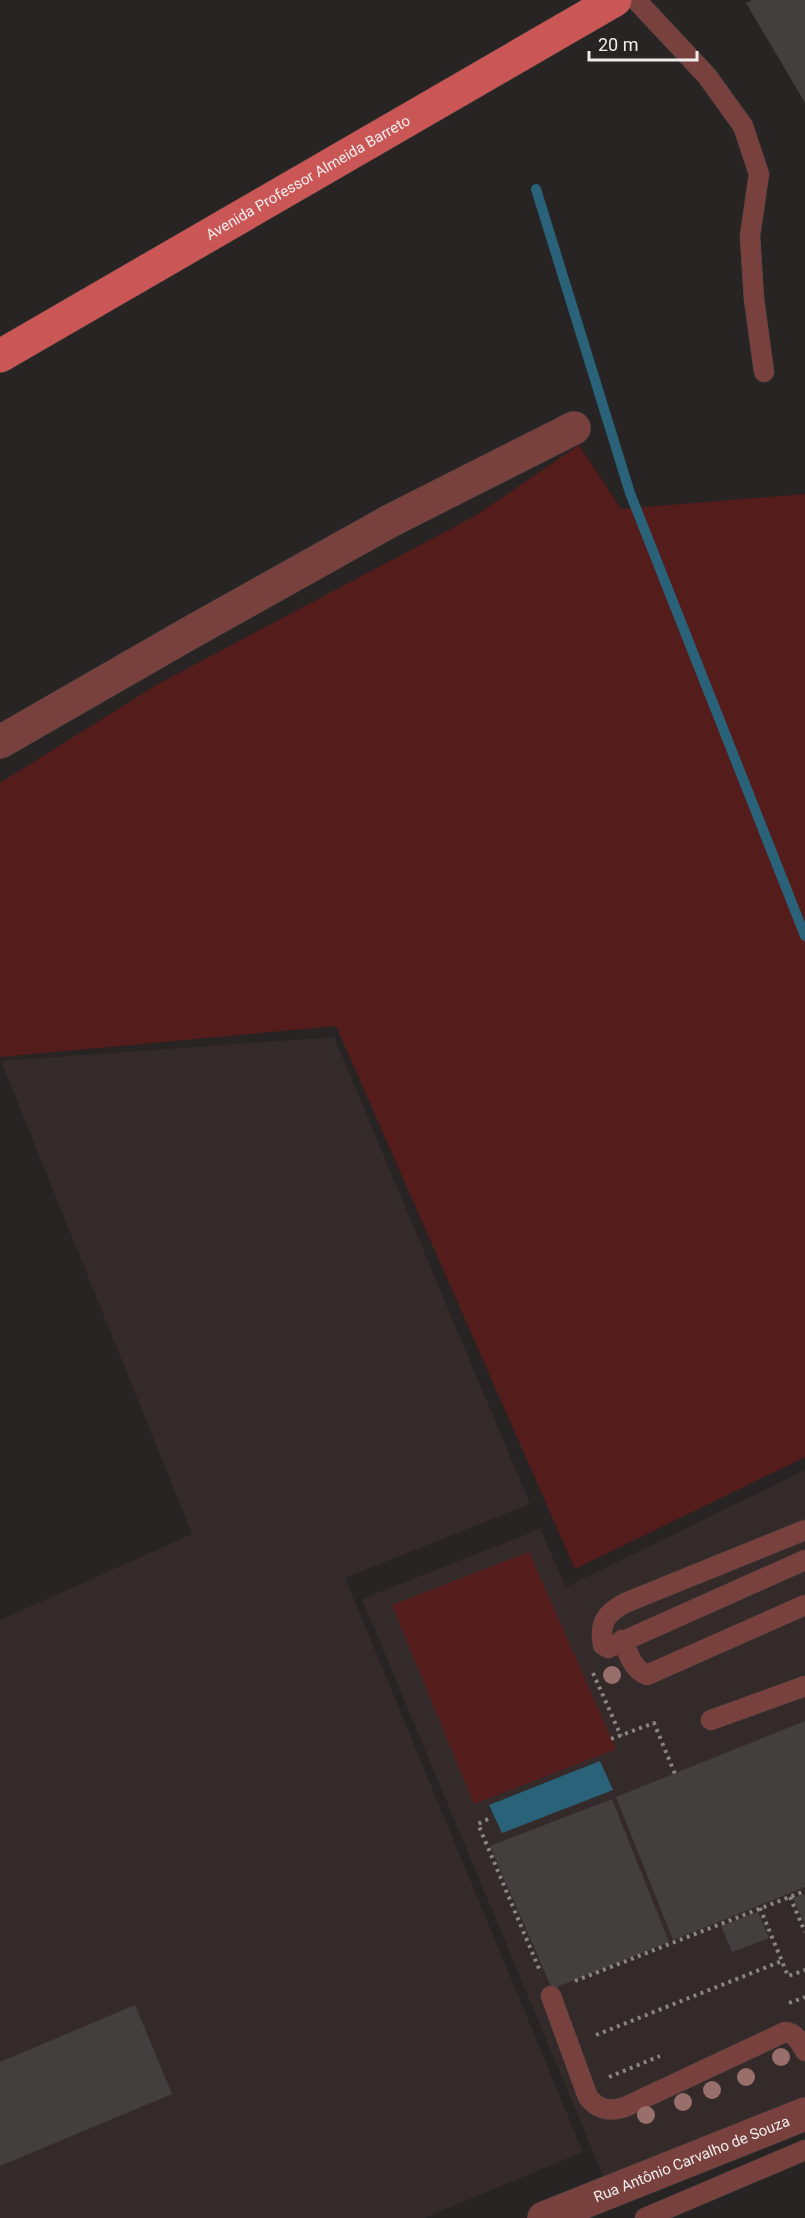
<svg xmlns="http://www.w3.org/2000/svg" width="805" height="2218" font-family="Roboto,sans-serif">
  <rect width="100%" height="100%" fill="#272423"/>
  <!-- built -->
  <g fill="#342a29">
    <polygon points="334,1037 530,1504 345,1578 583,2152 424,2218 0,2218 0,1620 192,1534 1,1061"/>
    <polygon points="805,1470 805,2110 609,2190 362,1599 540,1529 566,1587"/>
  </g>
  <!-- green -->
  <g fill="#551c1c">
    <polygon points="579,445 621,509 805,494 805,1457 575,1569 336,1026 0,1057 0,783 158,684 475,516"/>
    <polygon points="529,1552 616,1749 474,1804 392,1605"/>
  </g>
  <!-- water -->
  <polygon fill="#296279" points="600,1761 613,1790 502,1833 489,1805"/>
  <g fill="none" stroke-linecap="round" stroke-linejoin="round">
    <!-- stream -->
    <polyline stroke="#296279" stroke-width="10" points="536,189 630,493 805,936"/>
  </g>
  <!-- building -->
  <g fill="#433f3f">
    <polygon points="752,0 805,0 805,103 746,3"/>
    <polygon points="805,1721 805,1887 673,1940 616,1797"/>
    <polygon points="612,1799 669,1942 552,1989 490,1846"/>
    <polygon points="805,1894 805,1925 793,1898"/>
    <polygon points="758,1912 769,1938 732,1952 721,1926"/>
    <polygon points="135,2005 172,2094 0,2166 0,2062"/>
  </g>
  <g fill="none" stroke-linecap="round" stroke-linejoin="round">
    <defs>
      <g id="service">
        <polyline points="636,0 707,76 743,126 759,174 750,236 754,299 764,372"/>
        <path d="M805,1530L625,1603C606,1613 599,1623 603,1645L608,1648L805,1560"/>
        <path d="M622,1640C629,1654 632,1669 647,1675L805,1605"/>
        <polyline points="711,1720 805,1686"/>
        <path d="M551,1996L588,2097C598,2110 610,2112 625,2107L785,2032C796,2033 799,2041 805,2051"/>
        <polyline points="645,2218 805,2150"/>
      </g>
      <g id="minor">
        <polyline points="0,742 188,634 390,521 574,428"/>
        <path id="s1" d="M544,2218L805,2114"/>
      </g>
      <g id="primary">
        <path id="s2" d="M0,356L615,0"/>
      </g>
    </defs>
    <!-- service casing -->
    <use href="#service" stroke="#43403f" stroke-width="21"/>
    <!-- minor casing -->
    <use href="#minor" stroke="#43403f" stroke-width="34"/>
    <!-- primary casing -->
    <use href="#primary" stroke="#43403f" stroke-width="34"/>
    <!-- path -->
    <g stroke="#888585" stroke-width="4" stroke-dasharray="3 4.5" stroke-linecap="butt">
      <polyline points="593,1673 621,1736"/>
      <polyline points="611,1739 654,1723 675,1774"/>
      <polyline points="488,1819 478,1824 540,1971"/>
      <polyline points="790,1897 805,1932"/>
      <polyline points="760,1908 788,1976 805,1970"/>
      <polyline points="575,1981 805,1891"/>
      <polyline points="789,2003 805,1997"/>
      <polyline points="596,2035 782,1961"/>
      <polyline points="609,2077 660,2056"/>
    </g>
    <!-- service -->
    <use href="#service" stroke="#79413e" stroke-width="20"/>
    <!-- minor -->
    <use href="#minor" stroke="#79413e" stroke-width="33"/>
    <!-- primary -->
    <use href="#primary" stroke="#cb5656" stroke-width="33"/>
  </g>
  <!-- trees -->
  <g fill="#996f6c">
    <circle cx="612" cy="1675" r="9"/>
    <circle cx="781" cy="2057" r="9"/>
    <circle cx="746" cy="2077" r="9"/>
    <circle cx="712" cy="2090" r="9"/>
    <circle cx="683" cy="2102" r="9"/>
    <circle cx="646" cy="2115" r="9"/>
  </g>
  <g text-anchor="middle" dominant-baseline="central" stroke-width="4.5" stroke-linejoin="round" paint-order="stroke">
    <!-- street labels -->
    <g font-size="15" fill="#efecec" stroke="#272423">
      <text stroke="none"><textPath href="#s2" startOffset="356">Avenida Professor Almeida Barreto</textPath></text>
      <text stroke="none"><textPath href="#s1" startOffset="159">Rua Antônio Carvalho de Souza</textPath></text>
    </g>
  </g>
  <!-- scale -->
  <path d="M589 51v9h108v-9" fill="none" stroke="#efecec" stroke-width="3"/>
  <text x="598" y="51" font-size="18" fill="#efecec" stroke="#272423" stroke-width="4.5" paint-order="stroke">20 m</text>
</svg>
